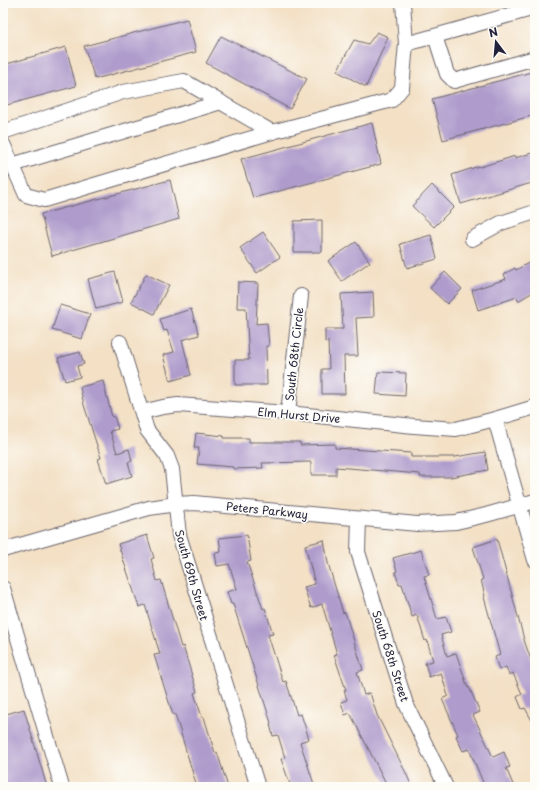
<svg xmlns="http://www.w3.org/2000/svg" width="538" height="790" font-family="'Playpen Sans',sans-serif">
  <rect width="100%" height="100%" fill="#fdfcf7"/>
  <filter id="ink" filterUnits="userSpaceOnUse"><feTurbulence type="fractalNoise" baseFrequency=".025" numOctaves="2"/><feDisplacementMap in="SourceGraphic" scale="8" xChannelSelector="R" yChannelSelector="G"/><feConvolveMatrix kernelMatrix="1 2 1 2 8 2 1 2 1" color-interpolation-filters="sRGB"/></filter>
  <filter id="wash" filterUnits="userSpaceOnUse"><feTurbulence type="fractalNoise" baseFrequency=".012" numOctaves="4" result="noise"/><feDisplacementMap in="SourceGraphic" scale="16" xChannelSelector="R" yChannelSelector="G"/><feGaussianBlur stdDeviation="0.9" result="paint"/><feColorMatrix in="noise" values="0 0 0 0 0 0 0 0 0 0 0 0 0 0 0 0 0 1.4 0 .05"/><feComposite in="paint" operator="in"/></filter>
  <g filter="url(#wash)">
    <rect width="100%" height="100%" fill="#f3e0c5"/>
    <!-- water -->
    <path fill="#53c0cb" stroke="#3a7183" d="M288,3H322C311,12 300,7 288,3Z"/>
    <g id="blocks">
      <!-- building -->
      <g fill="#af9bcc">
        <polygon points="187,19 196,52 95,79 84,46"/>
        <polygon points="377,32 388,37 366,87 337,71 354,40 368,44"/>
        <polygon points="221,36 307,79 290,109 206,63"/>
        <polygon points="66,47 76,86 3,106 3,65"/>
        <polygon points="535,71 535,115 443,140 432,99"/>
        <polygon points="372,123 381,164 253,198 241,159"/>
        <polygon points="535,152 535,182 461,204 452,175 479,166 480,167 515,156 515,158"/>
        <polygon points="170,180 179,219 52,256 41,214"/>
        <polygon points="432,185 454,207 434,227 412,206"/>
        <polygon points="322,220 322,252 294,252 294,221"/>
        <polygon points="263,232 280,257 257,273 240,248"/>
        <polygon points="431,235 437,259 407,268 400,244"/>
        <polygon points="356,242 370,262 342,281 328,261"/>
        <polygon points="530,262 535,270 535,291 518,301 517,297 478,310 472,290 506,279 504,274 515,268 516,270"/>
        <polygon points="115,272 123,302 96,309 88,279"/>
        <polygon points="445,272 462,289 447,304 430,288"/>
        <polygon points="146,274 169,285 154,314 131,302"/>
        <polygon points="238,282 258,283 256,324 267,323 269,346 266,346 267,385 235,385 235,360 249,360 246,308 237,308"/>
        <polygon points="373,292 374,317 356,318 358,356 344,356 345,394 322,394 322,369 329,369 328,341 325,342 325,329 343,329 341,294"/>
        <polygon points="60,305 90,314 82,339 52,330"/>
        <polygon points="191,309 199,335 182,340 191,375 170,381 163,355 174,352 167,330 164,331 160,319"/>
        <polygon points="80,352 84,364 77,366 80,377 65,381 58,358"/>
        <polygon points="378,372 406,373 405,396 376,394"/>
        <polygon points="103,381 112,417 114,416 118,429 110,431 117,453 129,449 132,461 128,462 132,476 106,484 98,459 101,458 84,405 80,387"/>
        <polygon points="196,433 224,436 224,438 249,438 249,442 300,442 300,445 335,444 335,448 411,453 411,457 455,457 485,452 488,470 451,477 420,477 420,474 336,467 336,475 311,475 311,462 262,463 263,468 233,469 233,467 197,464 199,448 194,448"/>
        <polygon points="147,535 154,558 151,559 157,581 161,580 181,647 183,646 197,692 194,693 202,717 204,717 215,753 217,752 228,787 197,787 175,714 173,715 154,655 160,654 145,605 139,607 118,544"/>
        <polygon points="247,535 251,561 247,562 263,609 265,608 273,634 268,635 283,682 286,681 297,715 301,714 309,739 300,742 315,787 291,787 281,759 285,758 278,735 273,736 270,724 271,723 233,604 231,604 227,592 237,589 229,564 217,566 215,553 221,552 219,538"/>
        <polygon points="497,539 525,643 535,671 535,726 525,708 522,709 517,697 522,694 513,673 509,675 506,667 499,670 495,657 500,655 484,597 485,596 481,580 483,579 473,547"/>
        <polygon points="324,540 328,563 343,613 345,612 363,670 357,672 364,695 370,693 377,715 406,773 412,787 388,787 350,713 345,715 341,702 347,700 344,690 346,690 334,655 337,654 322,604 311,608 304,587 315,584 305,545"/>
        <polygon points="421,550 429,575 424,576 437,619 446,617 451,632 441,635 447,656 456,653 468,688 469,687 480,712 473,715 493,757 504,752 510,767 506,768 514,787 485,787 469,749 463,751 456,736 458,735 442,699 448,696 441,673 429,677 425,663 433,661 427,640 425,641 417,615 412,617 402,584 399,584 395,572 397,571 393,558"/>
        <polygon points="24,709 47,787 3,787 3,715"/>
      </g>
    </g>
  </g>
  <g filter="url(#ink)">
    <use href="#blocks" fill-opacity="0" stroke="#6b646b" stroke-width="1"/>
    <g fill="none" stroke-linecap="round" stroke-linejoin="round">
      <defs>
        <g id="minor">
          <polyline points="435,36 447,74 454,81 535,58"/>
          <polyline points="406,44 535,8"/>
          <polyline points="3,132 123,92 184,81 272,132"/>
          <polyline points="3,144 26,195 44,200 272,132 392,100 402,88 406,44 403,3"/>
          <polyline points="12,165 221,102"/>
          <polyline points="472,239 501,223 535,212"/>
          <polyline points="120,342 147,430 167,456 172,469 179,535 258,787"/>
          <polyline points="142,412 163,407 178,405 288,413 414,426 456,429 495,419 535,407"/>
          <polyline points="288,413 301,296"/>
          <polyline points="495,419 535,560"/>
          <polyline points="359,519 358,552 406,704 446,787"/>
          <polyline points="3,550 149,508 176,504 194,503 417,524 456,522 486,515 535,501"/>
          <polyline points="3,588 62,787"/>
        </g>
      </defs>
      <!-- minor casing -->
      <use href="#minor" stroke="#6b646b" stroke-width="16"/>
      <!-- minor -->
      <use href="#minor" stroke="#fff" stroke-width="14"/>
    </g>
  </g>
  <g text-anchor="middle" dominant-baseline="central" stroke-width="3.5" stroke-linejoin="round" paint-order="stroke">
    <!-- street labels -->
    <g font-size="11" fill="#22223b" stroke="#fdfcf7">
      <text transform="translate(294 354) rotate(-84)">South 68th Circle</text>
      <text transform="translate(299 415) rotate(5)">Elm Hurst Drive</text>
      <text transform="translate(267 510) rotate(6)">Peters Parkway</text>
      <text transform="translate(192 575) rotate(74)">South 69th Street</text>
      <text transform="translate(391 656) rotate(72)">South 68th Street</text>
    </g>
  </g>
  <!-- margin -->
  <rect width="538" height="790" fill="none" stroke="#fdfcf7" stroke-width="16"/>
  <!-- north arrow -->
  <g transform="translate(496 42) rotate(344)" stroke="#fdfcf7" stroke-width="3" paint-order="stroke">
  <path d="M0-3L7 15L0 10L-7 15Z" fill="#22223b"/>
  <text y="-6" font-size="11" font-weight="bold" text-anchor="middle" fill="#22223b">N</text>
  </g>
</svg>
